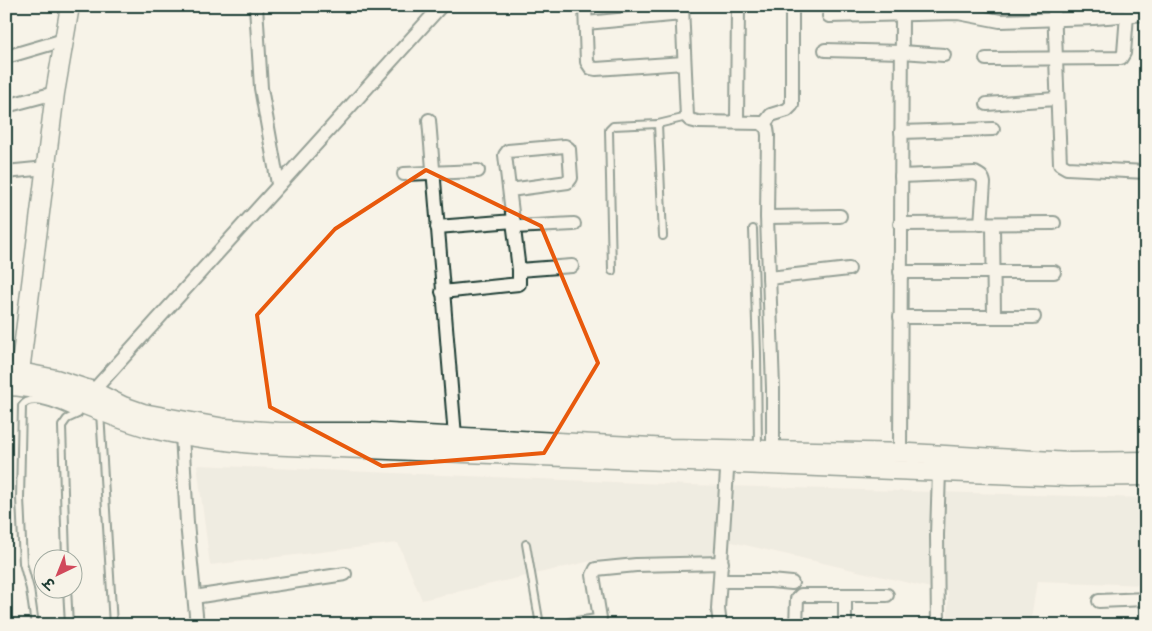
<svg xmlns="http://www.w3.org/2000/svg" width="1152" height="631" font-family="'Shantell Sans','Playpen Sans Deva',sans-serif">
  <rect width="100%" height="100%" fill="#f7f3e8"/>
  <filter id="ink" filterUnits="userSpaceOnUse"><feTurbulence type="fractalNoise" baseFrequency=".02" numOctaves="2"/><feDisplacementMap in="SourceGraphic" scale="10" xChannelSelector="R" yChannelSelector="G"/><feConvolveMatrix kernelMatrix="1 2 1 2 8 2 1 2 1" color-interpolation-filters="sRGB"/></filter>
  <g filter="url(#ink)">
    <!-- built -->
    <polygon fill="#e5e4d9" points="197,465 689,485 1146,498 1146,585 1037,581 1030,625 948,625 948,592 719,539 720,559 600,559 422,600 398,543 210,565"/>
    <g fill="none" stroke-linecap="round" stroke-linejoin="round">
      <defs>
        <g id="lane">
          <polyline points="658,124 663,236"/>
          <polyline points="753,229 757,353 758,448"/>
          <polyline points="612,271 609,130 613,126 658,124 687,117"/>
          <polyline points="100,412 113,625"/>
          <polyline points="526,544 540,625"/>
          <polyline points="66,558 62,426 67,419 78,414"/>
          <polyline points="67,588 69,625"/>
          <path d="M35,625L30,589L23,563L20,498L22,406C31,391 66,409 77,414"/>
        </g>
        <g id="street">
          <polyline points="256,6 261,88 278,184"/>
          <polyline points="585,6 587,62 591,68 596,69 684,63"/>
          <polyline points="682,6 687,117 690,120 698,122 761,123 767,128 768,135 767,217 773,388 773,458"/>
          <polyline points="1054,6 1060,164 1067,168 1146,172"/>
          <polyline points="829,16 958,13 1000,21 1094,18 1146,14"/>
          <polyline points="586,23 682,14"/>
          <polyline points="825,50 902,52 944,55"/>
          <polyline points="6,57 64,40"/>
          <polyline points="986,59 1121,58 1124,53 1127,15"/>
          <polyline points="987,104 1056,99"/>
          <polyline points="6,106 55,93"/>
          <polyline points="429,120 455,436"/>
          <polyline points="737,122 738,6"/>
          <polyline points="764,124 771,115 787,110 792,105 792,6"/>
          <polyline points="901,132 993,129"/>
          <polyline points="6,172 46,168"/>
          <polyline points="404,174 478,171"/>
          <path d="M901,176L975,173C981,176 983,177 984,183L981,224"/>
          <polyline points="767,217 840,216"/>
          <polyline points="900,224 1054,223"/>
          <polyline points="993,224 994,317"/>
          <polyline points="437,227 514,221"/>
          <polyline points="514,227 574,224"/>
          <polyline points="519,270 572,266"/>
          <polyline points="900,272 1054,272"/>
          <polyline points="769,278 849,269"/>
          <polyline points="442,292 519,284 519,270 505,155 508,151 565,146 569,149 571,178 568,182 510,190"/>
          <polyline points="900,317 1034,317"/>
          <polyline points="93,391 441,6"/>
          <polyline points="182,434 187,523 197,625"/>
          <polyline points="900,453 902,15"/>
          <polyline points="720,581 771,581 792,583"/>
          <polyline points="194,597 345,574"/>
          <polyline points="1099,601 1146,599"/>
          <polyline points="570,625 597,621 600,618 593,575 596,569 636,565 722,563"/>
          <polyline points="720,625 718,609 728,456"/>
          <polyline points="796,625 797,599 801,595 887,595"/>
          <polyline points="845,625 845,595"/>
          <polyline points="938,625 937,535 939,471"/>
        </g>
        <g id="secondary">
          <polyline points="20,372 55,93 70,6"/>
          <polyline points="6,373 20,372 56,379 93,391 123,406 143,413 225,428 280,432 370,432 670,448 910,453 1070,462 1146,461"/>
          <path d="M6,386C57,387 100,415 149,428C184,437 225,441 262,445L1069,477L1146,476"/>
        </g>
      </defs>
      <!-- lane casing -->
      <use href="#lane" stroke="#1f3d34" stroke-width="10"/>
      <!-- street casing -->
      <use href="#street" stroke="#1f3d34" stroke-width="16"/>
      <!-- secondary casing -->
      <use href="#secondary" stroke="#1f3d34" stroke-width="21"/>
      <!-- lane -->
      <use href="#lane" stroke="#f7f3e8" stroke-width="6"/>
      <!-- street -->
      <use href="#street" stroke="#f7f3e8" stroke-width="12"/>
      <!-- secondary -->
      <use href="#secondary" stroke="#f7f3e8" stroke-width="18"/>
    </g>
  </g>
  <!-- marked area -->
  <path d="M0 0H1152V631H0ZM426,170L541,226L598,363L544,453L382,466L270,407L257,315L335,229Z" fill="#f7f3e8" fill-opacity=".55" fill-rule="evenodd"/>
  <path fill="none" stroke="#e8590c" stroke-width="4" stroke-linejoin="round" d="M426,170L541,226L598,363L544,453L382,466L270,407L257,315L335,229Z"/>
  <!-- margin -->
  <rect width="1152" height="631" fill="none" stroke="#f7f3e8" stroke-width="25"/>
  <rect x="12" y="12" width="1127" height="606" fill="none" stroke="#1f3d34" stroke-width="2" filter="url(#ink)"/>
  <!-- north arrow -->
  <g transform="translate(58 574) rotate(223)"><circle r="24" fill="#f7f3e8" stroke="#a1aaa0"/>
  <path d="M0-4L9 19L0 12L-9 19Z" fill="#d1495b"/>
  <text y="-8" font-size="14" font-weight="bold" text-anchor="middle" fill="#1f3d34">उ</text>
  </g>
</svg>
